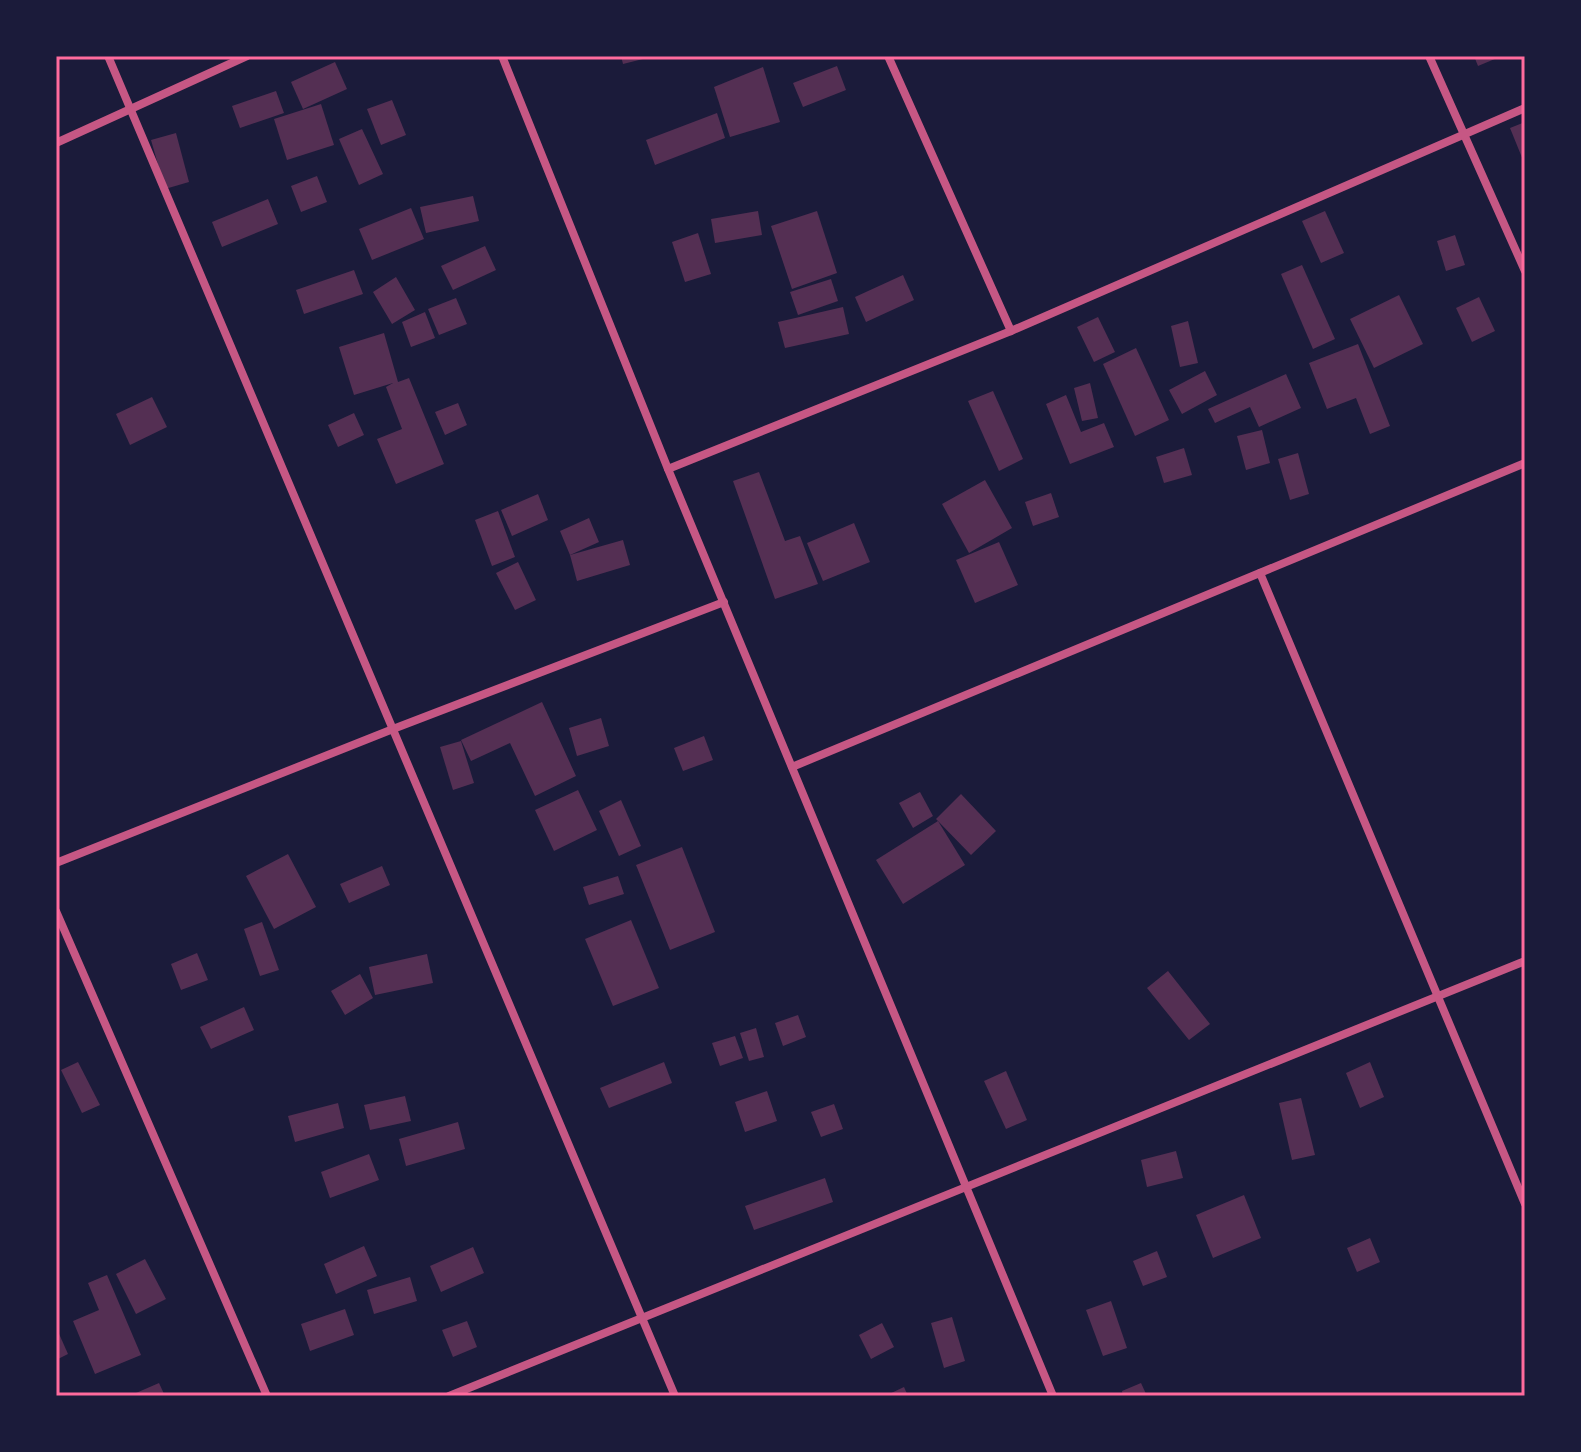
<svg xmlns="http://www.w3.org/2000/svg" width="1581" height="1452" font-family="'Noto Sans',sans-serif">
  <rect width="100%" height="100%" fill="#1b1b3a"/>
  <!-- building -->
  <g fill="#542f53">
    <polygon points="621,56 651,56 651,57 623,64"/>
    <polygon points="1474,56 1502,56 1478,66"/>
    <polygon points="335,62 347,89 303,109 291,82"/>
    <polygon points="837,66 846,90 803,107 793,83"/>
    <polygon points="763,67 780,122 730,137 714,87"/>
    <polygon points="276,91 284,113 240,128 232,106"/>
    <polygon points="392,100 406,135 381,145 367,109"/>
    <polygon points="321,104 334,145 287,160 274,119"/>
    <polygon points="717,113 725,138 655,165 646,140"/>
    <polygon points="1525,122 1525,165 1510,128"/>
    <polygon points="362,129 383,174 359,185 339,139"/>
    <polygon points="176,133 189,182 165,189 151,140"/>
    <polygon points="317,176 327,202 301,212 291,186"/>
    <polygon points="473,196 479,221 426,233 420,207"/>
    <polygon points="268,199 278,224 222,247 212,222"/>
    <polygon points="411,208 424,239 372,260 359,229"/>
    <polygon points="758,211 762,235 715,243 711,219"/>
    <polygon points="817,211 837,273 792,289 771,226"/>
    <polygon points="1325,211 1344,253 1321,263 1302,221"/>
    <polygon points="698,233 711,274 685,282 672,242"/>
    <polygon points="1455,235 1465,265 1446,271 1437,241"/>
    <polygon points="485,246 496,270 453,290 441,266"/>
    <polygon points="1302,265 1335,339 1313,349 1281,274"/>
    <polygon points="354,270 363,294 304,314 296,290"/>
    <polygon points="903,275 914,300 866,322 855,297"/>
    <polygon points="396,277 415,310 392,324 373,292"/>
    <polygon points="831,279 838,301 798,315 790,292"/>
    <polygon points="1399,295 1423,344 1374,368 1350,319"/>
    <polygon points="1479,297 1495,331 1472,342 1456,308"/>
    <polygon points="456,298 467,324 439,335 428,309"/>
    <polygon points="843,307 849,334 785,348 778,322"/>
    <polygon points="425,312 435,338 411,347 402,322"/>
    <polygon points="1098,317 1115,352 1094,362 1077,327"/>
    <polygon points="1188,321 1198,363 1180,367 1171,326"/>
    <polygon points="384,333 398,382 409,378 444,464 396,484 377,439 402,429 386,387 393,383 354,395 339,347"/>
    <polygon points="1358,344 1390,426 1370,434 1356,398 1327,409 1309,363"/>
    <polygon points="1136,348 1169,420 1135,436 1103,364"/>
    <polygon points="1205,371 1217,395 1182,414 1169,390"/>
    <polygon points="1286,374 1301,408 1259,427 1250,407 1215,423 1208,409"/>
    <polygon points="1090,383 1098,418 1082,421 1074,388"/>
    <polygon points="993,391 1023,459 999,471 968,401"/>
    <polygon points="1066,395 1081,432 1104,423 1114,447 1070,464 1046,404"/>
    <polygon points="152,397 167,427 130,445 116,414"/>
    <polygon points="458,403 467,425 445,435 435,412"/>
    <polygon points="354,413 364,435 338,447 328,425"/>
    <polygon points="1262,430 1270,463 1246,470 1237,436"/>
    <polygon points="1184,448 1192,475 1164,483 1156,457"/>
    <polygon points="1298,453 1309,494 1290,500 1278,459"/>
    <polygon points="759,472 785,541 800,536 818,584 775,599 733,481"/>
    <polygon points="985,480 1012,528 969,553 942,504"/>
    <polygon points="1051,493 1059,517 1033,526 1025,502"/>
    <polygon points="538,494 548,520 512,536 501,510"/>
    <polygon points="498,511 515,557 492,566 475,520"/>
    <polygon points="589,518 599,542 570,555 560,531"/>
    <polygon points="854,523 870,562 823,581 807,543"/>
    <polygon points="623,540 630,565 577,581 570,555"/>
    <polygon points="999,542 1018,585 975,603 956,560"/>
    <polygon points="518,562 536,600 515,610 496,573"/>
    <polygon points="542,702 576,776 535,796 510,743 471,761 461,740"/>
    <polygon points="601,718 609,746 577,756 569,728"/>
    <polygon points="704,736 713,760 683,771 674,748"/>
    <polygon points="461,741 474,783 453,790 440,747"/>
    <polygon points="578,790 597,830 554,851 535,810"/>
    <polygon points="920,792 933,816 913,828 899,803"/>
    <polygon points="961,794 996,831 971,855 936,819"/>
    <polygon points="621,800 641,846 619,856 599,811"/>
    <polygon points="938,821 965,865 903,904 876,860"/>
    <polygon points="682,847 715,932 670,950 636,865"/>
    <polygon points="288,854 316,907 274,929 246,876"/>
    <polygon points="382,866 390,885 349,903 340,884"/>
    <polygon points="618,876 624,894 589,905 583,887"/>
    <polygon points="631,920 659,988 613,1006 585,939"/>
    <polygon points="262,922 279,970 260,976 244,929"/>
    <polygon points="197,953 208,980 181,990 171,964"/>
    <polygon points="427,954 433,983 375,995 369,967"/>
    <polygon points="1168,971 1210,1024 1189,1040 1147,988"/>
    <polygon points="360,974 373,998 345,1015 331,991"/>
    <polygon points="244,1007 254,1030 211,1049 200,1027"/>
    <polygon points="798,1015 806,1037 783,1046 775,1023"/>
    <polygon points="756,1028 764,1057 749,1061 740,1033"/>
    <polygon points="735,1036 743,1058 720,1066 712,1043"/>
    <polygon points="78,1062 100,1105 82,1113 61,1070"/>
    <polygon points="664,1062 672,1083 609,1108 600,1088"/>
    <polygon points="1370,1062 1384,1097 1360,1108 1346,1073"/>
    <polygon points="1006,1071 1027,1120 1006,1129 984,1081"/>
    <polygon points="767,1091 777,1121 745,1132 735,1102"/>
    <polygon points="405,1096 411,1121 370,1130 364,1105"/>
    <polygon points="1301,1098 1315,1155 1292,1160 1279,1103"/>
    <polygon points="338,1103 344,1128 295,1142 288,1116"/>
    <polygon points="834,1104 843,1129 821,1137 811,1112"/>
    <polygon points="458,1122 465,1149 406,1166 399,1139"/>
    <polygon points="1176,1151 1183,1178 1147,1187 1141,1160"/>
    <polygon points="369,1154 379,1180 330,1198 321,1172"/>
    <polygon points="825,1178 833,1202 754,1230 745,1206"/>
    <polygon points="1244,1195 1261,1238 1213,1258 1196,1215"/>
    <polygon points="1370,1238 1380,1262 1357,1272 1347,1248"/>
    <polygon points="364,1246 377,1276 336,1294 324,1264"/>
    <polygon points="473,1247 484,1273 441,1292 430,1266"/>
    <polygon points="1157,1251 1167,1277 1143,1286 1133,1261"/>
    <polygon points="145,1259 166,1299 136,1314 116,1274"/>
    <polygon points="107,1275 141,1355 95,1374 73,1321 99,1310 88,1283"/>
    <polygon points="410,1277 417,1301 374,1314 367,1290"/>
    <polygon points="1111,1301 1127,1348 1103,1356 1086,1310"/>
    <polygon points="345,1309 354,1335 310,1351 301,1324"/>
    <polygon points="952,1317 965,1361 944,1368 931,1323"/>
    <polygon points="467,1321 477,1347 453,1357 442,1330"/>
    <polygon points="882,1323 894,1347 871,1359 859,1335"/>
    <polygon points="56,1327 68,1354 56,1360"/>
    <polygon points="159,1383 165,1396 137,1396 136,1393"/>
    <polygon points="1141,1383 1147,1396 1123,1396 1122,1391"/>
    <polygon points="904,1387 908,1396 885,1396"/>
  </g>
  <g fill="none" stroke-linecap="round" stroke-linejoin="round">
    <!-- minor -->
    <g stroke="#c65784" stroke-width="8">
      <polyline points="108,56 675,1396"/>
      <polyline points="502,56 668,469 1053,1396"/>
      <polyline points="888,56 1011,331"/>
      <polyline points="1429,56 1525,271"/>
      <polyline points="56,143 247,56"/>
      <polyline points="668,469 1011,331 1525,108"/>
      <polyline points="1260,573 1525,1204"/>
      <polyline points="792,767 1525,463"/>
      <polyline points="56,863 393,729 724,602"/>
      <polyline points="56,911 267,1396"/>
      <polyline points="449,1396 1525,961"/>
    </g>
  </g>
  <!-- border -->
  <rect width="1581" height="1452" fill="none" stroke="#1b1b3a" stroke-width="116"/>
  <rect x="58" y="58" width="1465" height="1336" fill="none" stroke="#ff6b9d" stroke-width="3"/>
</svg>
